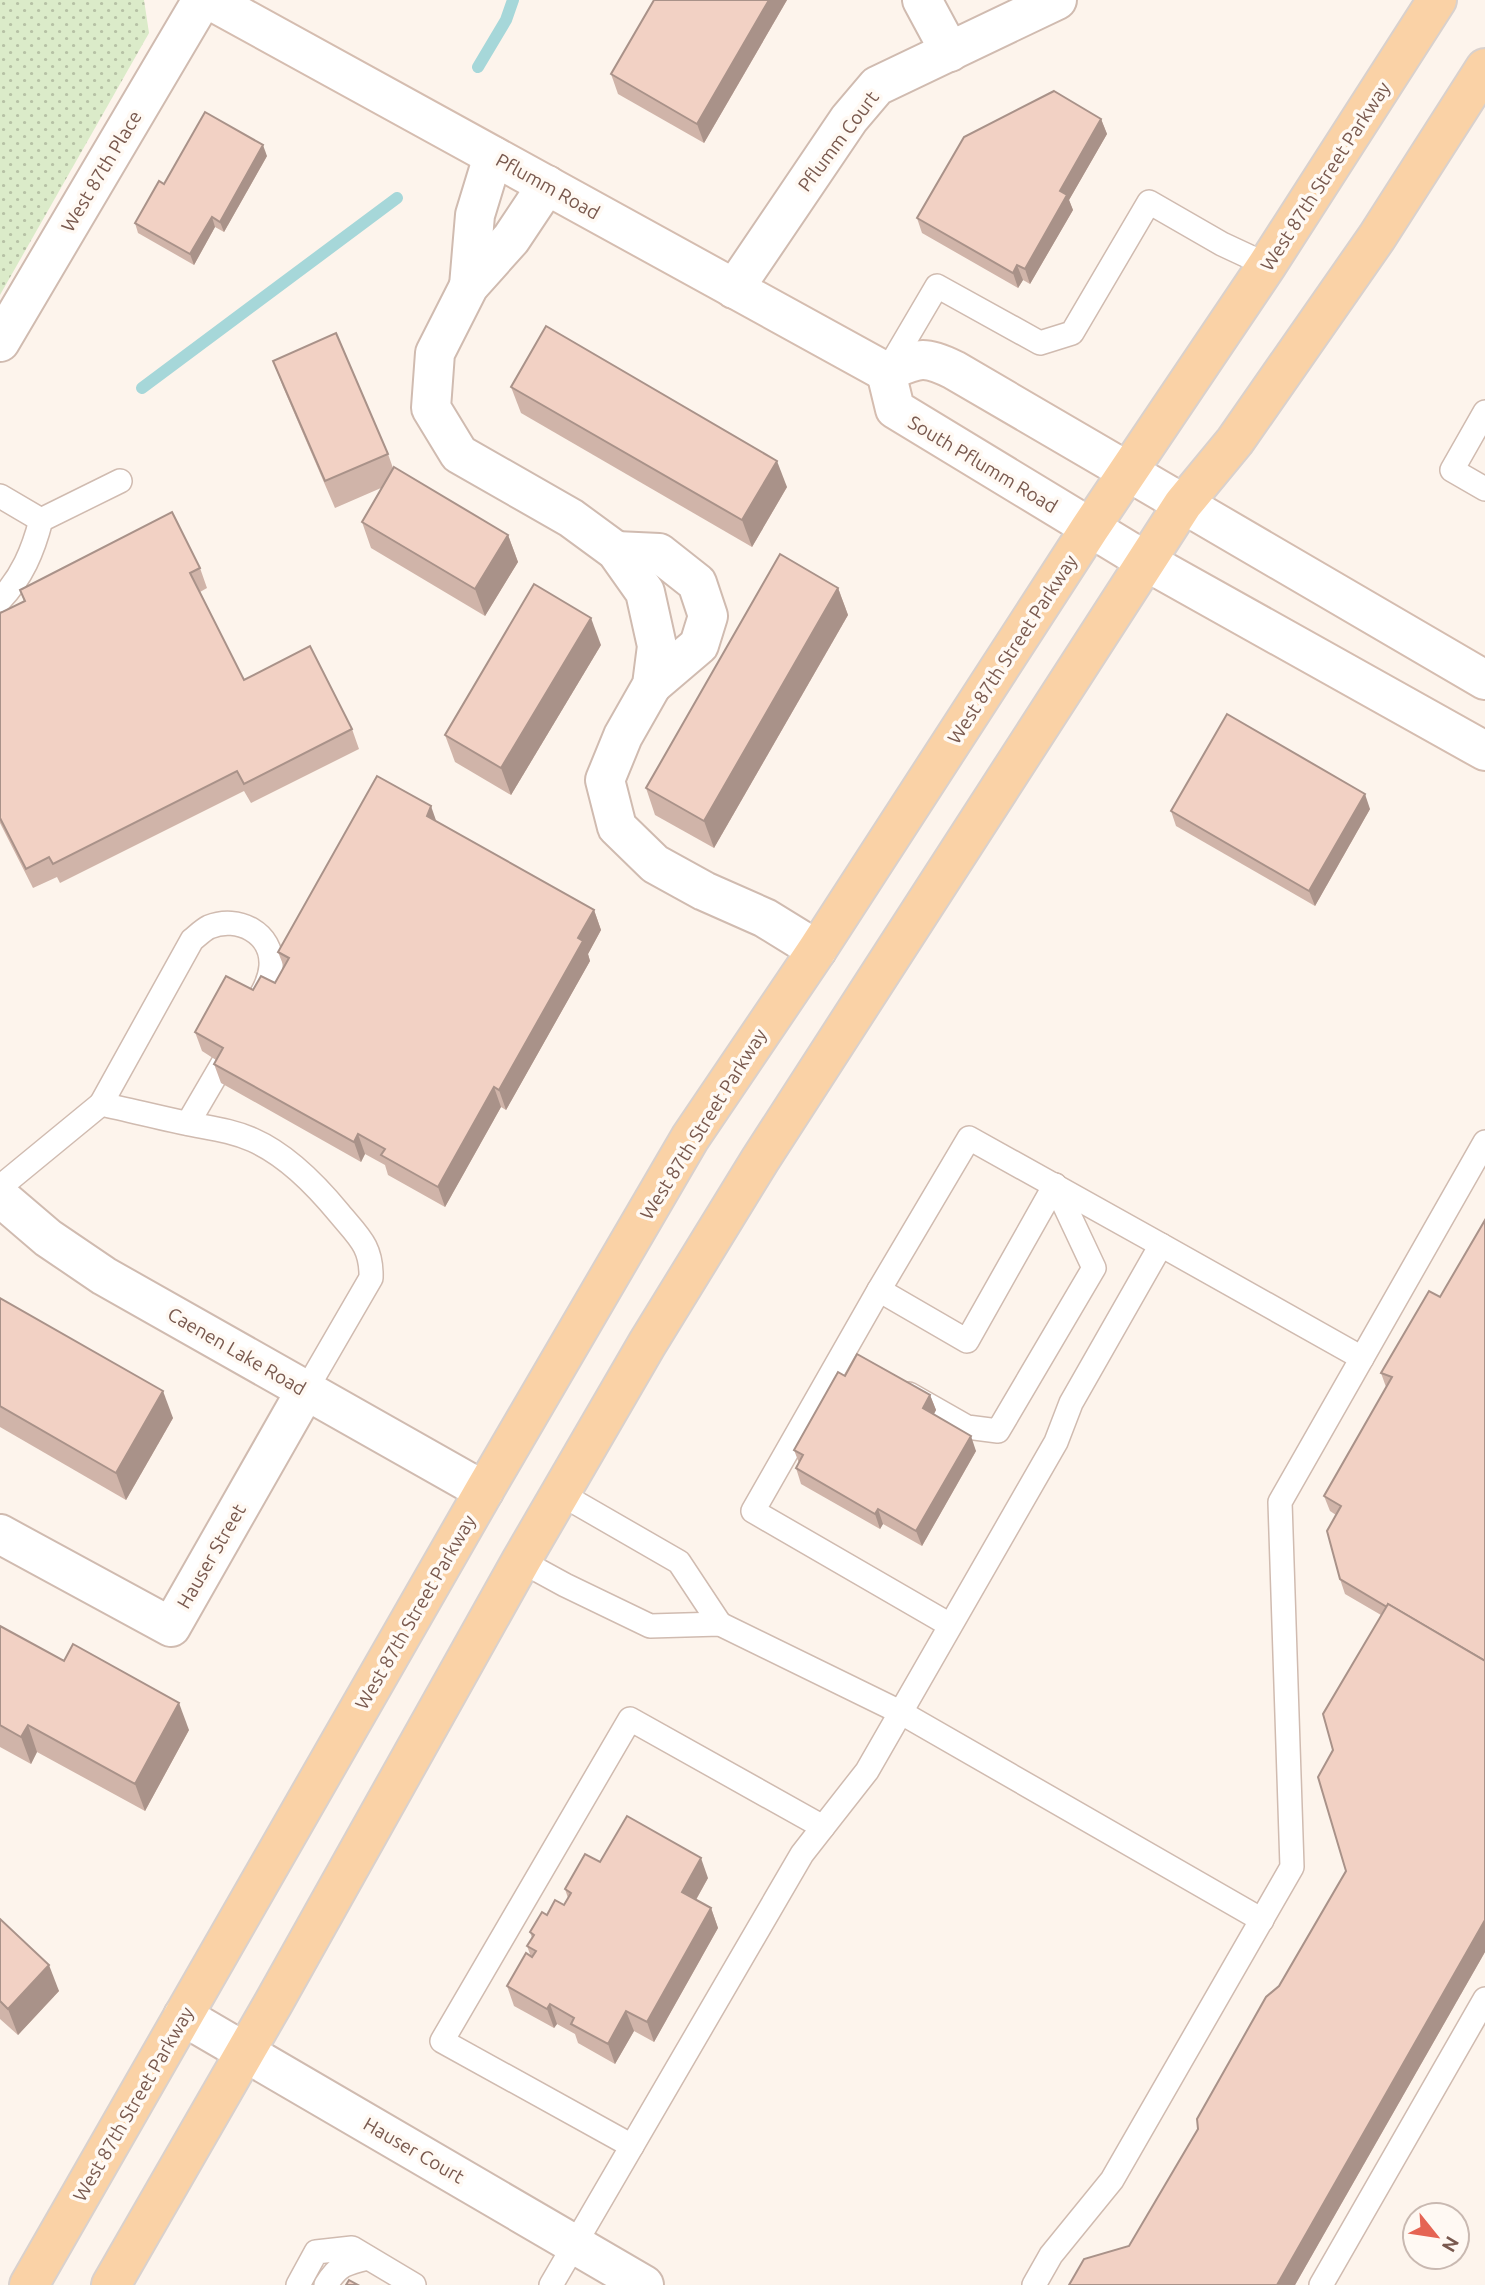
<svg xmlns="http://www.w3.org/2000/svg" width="1485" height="2285" font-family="Ubuntu,sans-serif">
  <defs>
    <pattern id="grass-dots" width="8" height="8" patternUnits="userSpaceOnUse" patternTransform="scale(1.75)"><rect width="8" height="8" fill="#dbebc9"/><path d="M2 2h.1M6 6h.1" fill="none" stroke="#b6c1a5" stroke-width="1.8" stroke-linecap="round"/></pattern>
  </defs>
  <rect width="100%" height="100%" fill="#fdf4ec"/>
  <!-- grass -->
  <polygon fill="url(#grass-dots)" points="0,0 144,0 149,33 0,295"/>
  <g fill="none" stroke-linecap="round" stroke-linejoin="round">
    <!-- stream -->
    <g stroke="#a6d7d9" stroke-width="12">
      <polyline points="478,67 506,20 513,0"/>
      <polyline points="142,388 397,198"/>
    </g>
    <defs>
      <g id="lane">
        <polyline points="887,371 937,286 1040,343 1072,333 1149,202 1222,244 1267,265"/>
        <polyline points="1485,412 1452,470 1485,489"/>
        <polyline points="0,496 41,520"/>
        <path d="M0,600C22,577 33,551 41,520L120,481"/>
        <path d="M101,1104L192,940C197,936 203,930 209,927C238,915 273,933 271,966C270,981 262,994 254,1007"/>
        <polyline points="188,1123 223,1063"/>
        <path d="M0,1187L101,1104C129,1110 157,1117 185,1123C209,1128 231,1130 253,1140C287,1155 316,1185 339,1213C358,1236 372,1246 371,1278L306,1390"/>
        <polyline points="879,1290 967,1341 1055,1185"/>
        <polyline points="909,1394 967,1427 998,1431 1094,1268 1055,1185"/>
        <polyline points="561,1494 679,1562 720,1624"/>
        <polyline points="521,1561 565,1585 650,1626 720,1624 900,1712 1262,1920"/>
        <polyline points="950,1625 753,1511 879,1290 969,1138 1161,1245"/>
        <polyline points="632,2146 442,2041 630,1719 823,1827"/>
        <polyline points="298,2285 316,2252 352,2248 414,2285"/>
        <path d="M326,2285C338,2265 346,2263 368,2258"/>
        <polyline points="551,2285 802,1854 867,1771 1056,1442 1071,1403 1161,1245 1362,1358"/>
        <polyline points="1034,2285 1051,2255 1112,2180 1292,1867 1280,1502 1485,1142"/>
        <polyline points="1321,2285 1485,1999"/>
      </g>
      <g id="street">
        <polyline points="922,0 950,52"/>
        <polyline points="547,185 511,239 469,286 435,353 431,408 459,454 571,518 616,551 645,592 657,646 652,685 623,736 605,780 617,827 655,864 704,891 765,918 817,950"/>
        <polyline points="469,286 475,215 493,156"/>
        <polyline points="734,289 849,119 877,86 1057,0"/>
        <polyline points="0,342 202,0"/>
        <polyline points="616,551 659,553 697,583 708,616 699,645 652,685"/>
        <polyline points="0,1197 48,1238 104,1276 484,1491"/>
        <polyline points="0,1534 171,1627 306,1390"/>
        <polyline points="183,2016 644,2285"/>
      </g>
      <g id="secondary">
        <polyline points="210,0 886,372"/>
        <polyline points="886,372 895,409 1147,562 1485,751"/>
        <path d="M886,372C918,359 922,354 954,370L1485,680"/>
      </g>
      <g id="primary">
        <polyline points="29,2285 484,1491 690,1138 817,950 1090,528 1267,265 1437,0"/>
        <polyline points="111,2285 274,2002 521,1561 647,1344 760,1160 1183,504 1235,441 1377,237 1485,68"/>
      </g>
    </defs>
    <!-- lane casing -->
    <use href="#lane" stroke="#d0bbb0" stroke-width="26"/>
    <!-- street casing -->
    <use href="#street" stroke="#d0bbb0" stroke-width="42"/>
    <!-- secondary casing -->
    <use href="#secondary" stroke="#d5bdb0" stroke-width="42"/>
    <!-- primary casing -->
    <use href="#primary" stroke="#d9d1cd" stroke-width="42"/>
    <!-- lane -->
    <use href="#lane" stroke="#fff" stroke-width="23"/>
    <!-- street -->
    <use href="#street" stroke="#fff" stroke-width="38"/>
    <!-- secondary -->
    <use href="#secondary" stroke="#fff" stroke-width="38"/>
    <!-- primary -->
    <use href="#primary" stroke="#fad2a6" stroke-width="38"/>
  </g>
  <!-- wall -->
  <g fill="#d0b4a9">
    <polygon points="654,0 787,0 704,143 618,94 611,74"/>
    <polygon points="1101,119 1107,134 1069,200 1073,210 1030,284 1023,280 1018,288 922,233 917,218"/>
    <polygon points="267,156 224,232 215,227 194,265 138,233 135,223 164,184"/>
    <polygon points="273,361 388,454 393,468 508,535 518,562 485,616 371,548 362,522 381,488 335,508 283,387"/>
    <polygon points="511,387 787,487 752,547 521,413"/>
    <polygon points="200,568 207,588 200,592 244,680 352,729 359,749 251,803 244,791 60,883 57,877 33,888 0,823 0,613 24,601 20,590"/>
    <polygon points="838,588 848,615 714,848 655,815 646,788"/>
    <polygon points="601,645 511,795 455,762 445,735"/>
    <polygon points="1370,809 1315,906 1176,826 1171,811"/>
    <polygon points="437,822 594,910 601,930 588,954 590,961 506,1110 501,1107 445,1207 388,1175 385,1165 365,1154 361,1162 221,1083 214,1064 216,1060 202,1051 195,1032 253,990 275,983 284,967 278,952"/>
    <polygon points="1485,1220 1485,1952 1295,2285 1069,2285 1129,2246 1198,2129 1346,1871 1333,1750 1381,1615 1345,1594 1340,1579 1336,1515 1330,1511 1324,1496 1386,1387 1381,1373 1440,1297"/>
    <polygon points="0,1298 173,1418 126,1500 0,1427"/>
    <polygon points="845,1376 930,1395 936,1410 934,1414 976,1451 922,1546 883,1524 880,1529 801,1484 796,1468 799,1463 794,1450"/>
    <polygon points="0,1626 189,1730 145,1811 37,1752 31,1764 0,1747"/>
    <polygon points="600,1862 708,1878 696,1900 711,1908 718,1928 654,2042 634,2031 615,2064 578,2043 575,2034 557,2024 554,2028 514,2006 507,1986 531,1957 527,1946 532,1938 530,1932 547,1915 564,1905 568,1898 565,1889"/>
    <polygon points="0,1919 59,1991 18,2035 0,2019"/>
  </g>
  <!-- shaded-wall -->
  <g fill="#a99289">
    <polygon points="769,0 787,0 704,143 697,124"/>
    <polygon points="1101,119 1107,134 1069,200 1073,210 1030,284 1025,269 1060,191"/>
    <polygon points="263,145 267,156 224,232 220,222"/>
    <polygon points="212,217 215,227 194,265 190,254"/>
    <polygon points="1017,265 1023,280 1018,288 1013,273"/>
    <polygon points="777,461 787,487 752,547 742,520"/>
    <polygon points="508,535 518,562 485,616 475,589"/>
    <polygon points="838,588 848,615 714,848 704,821"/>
    <polygon points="591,618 601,645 511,795 501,768"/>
    <polygon points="1365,794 1370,809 1315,906 1309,891"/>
    <polygon points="431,806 438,826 427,816"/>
    <polygon points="594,910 601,930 588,954 590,961 506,1110 499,1090 578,938"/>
    <polygon points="494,1087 501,1107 445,1207 438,1187"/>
    <polygon points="358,1134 365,1154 361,1162 354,1142"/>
    <polygon points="163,1391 173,1418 126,1500 116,1473"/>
    <polygon points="930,1395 936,1410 929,1423 923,1408"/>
    <polygon points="971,1436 976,1451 922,1546 916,1531"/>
    <polygon points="878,1509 883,1524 880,1529 875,1514"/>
    <polygon points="179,1703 189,1730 145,1811 135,1784"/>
    <polygon points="28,1725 37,1752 31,1764 21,1737"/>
    <polygon points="701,1858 708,1878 689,1912 682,1892"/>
    <polygon points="711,1908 718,1928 654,2042 647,2022"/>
    <polygon points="1485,1920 1485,1952 1295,2285 1277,2285"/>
    <polygon points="49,1965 59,1991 18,2035 8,2009"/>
    <polygon points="550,2004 557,2024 554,2028 547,2009"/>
    <polygon points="626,2011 634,2031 615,2064 608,2044"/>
  </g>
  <!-- building -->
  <g fill="#f2d1c4" stroke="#a99289" stroke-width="2">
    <polygon points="654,0 769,0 697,124 611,74"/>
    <polygon points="1054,91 1101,119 1060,191 1067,195 1025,269 1017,265 1013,273 917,218 964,137"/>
    <polygon points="205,112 263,145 220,222 212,217 190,254 135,223 159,181 164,184"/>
    <polygon points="546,326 777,461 742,520 511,387"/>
    <polygon points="336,333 388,454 325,481 273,361"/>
    <polygon points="394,467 508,535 475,589 362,522"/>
    <polygon points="172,512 200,568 190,573 244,680 310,646 352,729 244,784 237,771 53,864 49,857 26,869 0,818 0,613 25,601 20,590"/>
    <polygon points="780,554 838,588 704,821 646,788"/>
    <polygon points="534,584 591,618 501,768 445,735"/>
    <polygon points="1227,714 1365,794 1309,891 1171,811"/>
    <polygon points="377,776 431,806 427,816 594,910 578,938 583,941 499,1090 494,1087 438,1187 381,1155 385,1149 358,1134 354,1142 214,1064 223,1048 195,1032 226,976 253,990 261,976 275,983 289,958 278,952"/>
    <polygon points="1485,1220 1485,1661 1388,1604 1387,1607 1340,1579 1327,1531 1341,1506 1324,1496 1392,1377 1381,1373 1429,1291 1440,1297"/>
    <polygon points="0,1298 163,1391 116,1473 0,1406"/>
    <polygon points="857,1354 930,1395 923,1408 971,1436 916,1531 878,1509 875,1514 796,1468 803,1455 794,1450 838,1372 845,1376"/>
    <polygon points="1388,1604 1485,1661 1485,1920 1277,2285 1069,2285 1084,2259 1129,2246 1198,2129 1197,2119 1266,1997 1279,1986 1346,1871 1318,1777 1333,1750 1323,1714"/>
    <polygon points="0,1626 64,1661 73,1644 179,1703 135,1784 28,1725 21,1737 0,1725"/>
    <polygon points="627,1816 701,1858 682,1892 711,1908 647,2022 626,2011 608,2044 571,2024 574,2018 550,2004 547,2009 507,1986 526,1953 532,1957 536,1951 527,1946 534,1935 530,1932 542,1912 547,1915 555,1900 564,1905 571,1893 565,1889 585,1854 600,1862"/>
    <polygon points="0,1919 49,1965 8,2009 0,2001"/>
    <polygon points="349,2280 358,2285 346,2285"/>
  </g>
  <g text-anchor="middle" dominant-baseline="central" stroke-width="7" stroke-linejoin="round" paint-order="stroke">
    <!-- street labels -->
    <g font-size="19" fill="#79594e" stroke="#fff9f3">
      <text transform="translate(838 141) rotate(-53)">Pflumm Court</text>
      <text transform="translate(101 171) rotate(-59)">West 87th Place</text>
      <text transform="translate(1325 176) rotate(-57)">West 87th Street Parkway</text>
      <text transform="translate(548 186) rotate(29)">Pflumm Road</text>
      <text transform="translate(983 464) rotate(31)">South Pflumm Road</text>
      <text transform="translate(1012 649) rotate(-57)">West 87th Street Parkway</text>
      <text transform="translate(703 1124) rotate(-58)">West 87th Street Parkway</text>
      <text transform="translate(237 1351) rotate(30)">Caenen Lake Road</text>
      <text transform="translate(211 1556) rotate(-60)">Hauser Street</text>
      <text transform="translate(415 1612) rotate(-60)">West 87th Street Parkway</text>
      <text transform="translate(133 2104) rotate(-60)">West 87th Street Parkway</text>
      <text transform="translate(414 2150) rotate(30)">Hauser Court</text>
    </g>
  </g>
  <!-- north arrow -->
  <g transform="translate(1436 2236) rotate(120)"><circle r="33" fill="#fff9f3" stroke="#c9b9b1" stroke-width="2"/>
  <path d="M0-5L12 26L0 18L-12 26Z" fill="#e56453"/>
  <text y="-10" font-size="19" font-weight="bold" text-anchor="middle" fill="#79594e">N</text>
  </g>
</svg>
